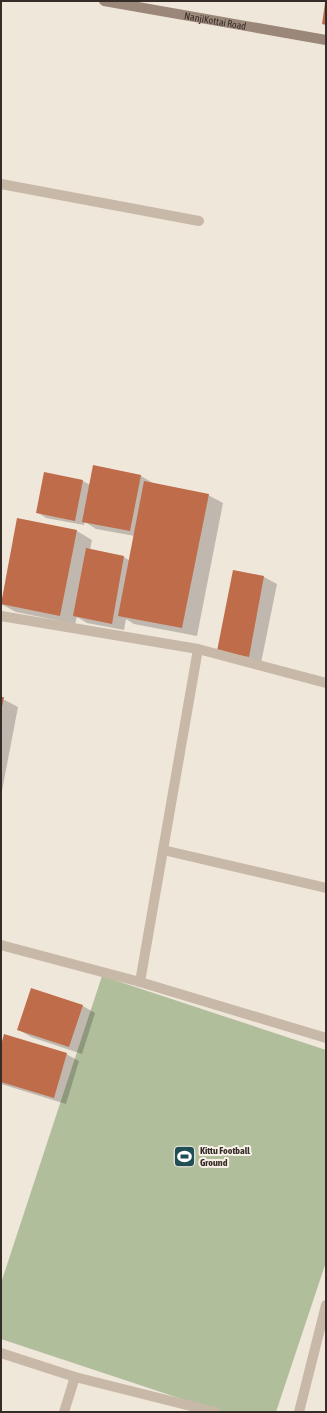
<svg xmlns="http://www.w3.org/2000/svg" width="327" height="1413" font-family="'Asap Condensed',sans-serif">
  <rect width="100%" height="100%" fill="#f0e7db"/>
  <!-- green -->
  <polygon fill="#b1be9c" points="102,976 326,1050 326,1262 276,1412 221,1412 1,1339 1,1283"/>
  <!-- shadow -->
  <g fill="#0003">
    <polygon points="141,476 153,483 208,495 223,503 197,636 134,624 126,619 124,630 87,623 77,617 75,624 16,612 1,604 77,531 92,540 90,550 124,557 130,561 135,536 96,529 85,522 84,525 46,518 37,512 83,481 90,485"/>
    <polygon points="234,571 264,577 277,584 261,663 231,657"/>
    <polygon points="1,698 18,707 1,796"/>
    <polygon points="83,1006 95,1013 82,1054 31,1037 19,1030"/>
    <polygon points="1,1049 66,1054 79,1061 66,1104 1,1084"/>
  </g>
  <!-- building -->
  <g fill="#bf6c4a">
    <polygon points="325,3 326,3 326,25 322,24"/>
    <polygon points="93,465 141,475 130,531 82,522"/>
    <polygon points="44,472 83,480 75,521 36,513"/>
    <polygon points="144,481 209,494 182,628 118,616"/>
    <polygon points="17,518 77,530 60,616 1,604"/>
    <polygon points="86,548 124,556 112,624 73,616"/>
    <polygon points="233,570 264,576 249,657 217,651"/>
    <polygon points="1,697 4,697 2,707 1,707"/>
    <polygon points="31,988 83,1005 69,1047 17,1030"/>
    <polygon points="4,1034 67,1053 54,1098 1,1082 1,1045"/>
  </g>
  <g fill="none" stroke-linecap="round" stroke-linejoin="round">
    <!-- street -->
    <g stroke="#c8b8a8" stroke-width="10">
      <polyline points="1,184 199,221"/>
      <polyline points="1,616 198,649 326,683"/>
      <polyline points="163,850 326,888"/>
      <polyline points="1,945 140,982 326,1038"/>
      <polyline points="140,982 198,649"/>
      <polyline points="1,1353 75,1377 215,1412"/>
      <polyline points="64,1412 75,1377"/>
      <polyline points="299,1412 326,1305"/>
    </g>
    <!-- secondary -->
    <path stroke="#9b8779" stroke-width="10" id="s1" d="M104,1L326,40"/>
  </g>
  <!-- icons -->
  <defs>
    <symbol id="stadium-square" viewBox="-11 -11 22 22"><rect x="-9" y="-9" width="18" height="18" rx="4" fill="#1f4e54" stroke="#f8f1e7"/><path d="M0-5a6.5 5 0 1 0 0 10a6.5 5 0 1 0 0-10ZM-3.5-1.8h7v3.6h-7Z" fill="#fff"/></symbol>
  </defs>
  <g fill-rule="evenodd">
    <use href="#stadium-square" x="172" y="1144" width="25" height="25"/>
  </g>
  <g text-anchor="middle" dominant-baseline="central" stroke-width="4" stroke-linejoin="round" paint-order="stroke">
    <!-- street labels -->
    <g font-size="10" fill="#352c28" stroke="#f8f1e7">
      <text stroke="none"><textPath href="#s1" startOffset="113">NanjiKottai Road</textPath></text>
    </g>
    <!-- poi labels -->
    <g font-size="10" font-weight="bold" fill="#352c28" stroke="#f8f1e7" text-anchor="start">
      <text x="200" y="1150">Kittu Football<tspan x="200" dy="12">Ground</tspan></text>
    </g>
  </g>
  <!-- border -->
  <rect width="327" height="1413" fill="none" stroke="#352c28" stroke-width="4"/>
</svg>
